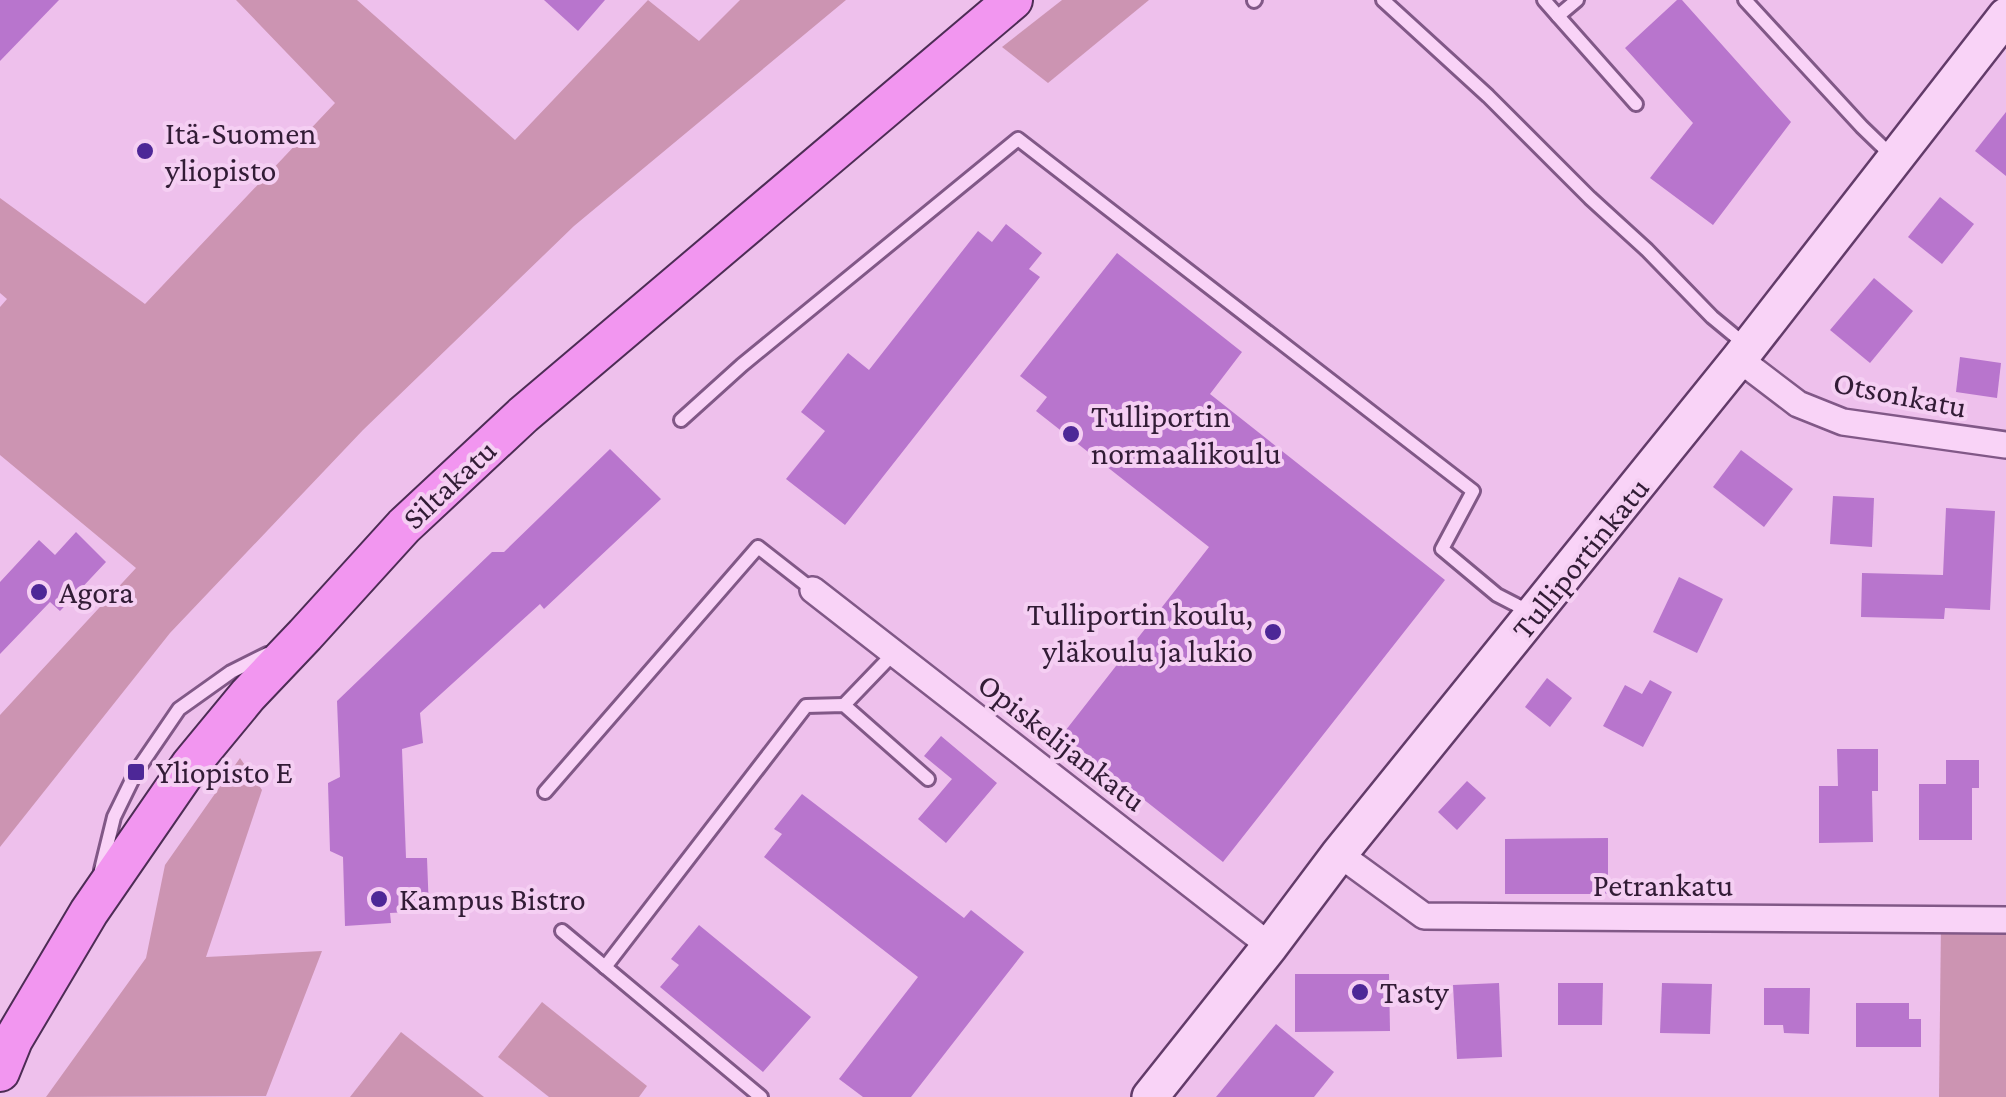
<svg xmlns="http://www.w3.org/2000/svg" width="2006" height="1097" font-family="'Crimson Pro',serif">
  <rect width="100%" height="100%" fill="#eec0ec"/>
  <!-- green -->
  <g fill="#cc94b2">
    <polygon points="236,0 357,0 515,140 648,0 699,41 740,0 846,0 574,226 363,430 170,633 0,847 0,715 136,568 0,455 0,307 7,299 0,293 0,198 145,304 335,103"/>
    <polygon points="1062,0 1149,0 1048,83 1002,47"/>
    <polygon points="240,758 262,790 206,957 322,951 266,1096 46,1097 146,958 165,865"/>
    <polygon points="1941,922 2006,922 2006,1097 1939,1097"/>
    <polygon points="542,1002 647,1086 639,1097 549,1097 498,1057"/>
    <polygon points="401,1032 484,1097 350,1097"/>
  </g>
  <!-- building -->
  <g fill="#b875cd">
    <polygon points="0,0 59,0 0,61"/>
    <polygon points="544,0 605,0 578,31"/>
    <polygon points="1677,0 1682,0 1791,122 1713,225 1650,178 1693,123 1625,48"/>
    <polygon points="2006,112 2006,176 1975,151"/>
    <polygon points="1940,197 1974,224 1942,264 1908,237"/>
    <polygon points="1006,224 1042,253 1029,269 1040,277 845,525 786,479 825,431 801,412 848,353 869,370 978,231 992,242"/>
    <polygon points="1117,253 1242,352 1210,394 1445,580 1223,862 1062,735 1209,547 1036,411 1047,397 1020,376"/>
    <polygon points="1874,278 1913,311 1870,363 1830,330"/>
    <polygon points="1960,357 2001,363 1997,398 1956,392"/>
    <polygon points="610,449 661,499 544,609 540,604 420,713 423,743 402,749 406,858 427,858 429,911 390,913 391,923 345,926 343,857 330,851 328,783 340,777 337,701 492,552 504,552"/>
    <polygon points="1741,450 1793,489 1764,527 1713,487"/>
    <polygon points="1833,496 1874,498 1872,547 1830,544"/>
    <polygon points="1946,508 1995,511 1990,610 1945,608 1944,619 1861,617 1862,573 1943,575"/>
    <polygon points="76,532 106,562 60,611 50,602 0,654 0,582 39,540 55,555"/>
    <polygon points="1679,577 1723,599 1697,653 1653,632"/>
    <polygon points="1547,678 1572,698 1550,727 1525,707"/>
    <polygon points="1650,680 1672,692 1643,747 1603,726 1625,685 1642,694"/>
    <polygon points="941,736 997,783 946,843 918,819 952,779 924,756"/>
    <polygon points="1837,749 1878,749 1878,791 1872,791 1873,842 1819,843 1819,786 1838,786"/>
    <polygon points="1946,760 1979,760 1979,788 1972,788 1972,840 1919,840 1919,784 1946,784"/>
    <polygon points="1467,781 1486,798 1457,830 1438,812"/>
    <polygon points="802,794 964,918 971,910 1024,952 911,1097 863,1097 839,1079 918,977 764,857 782,834 774,829"/>
    <polygon points="1608,838 1608,894 1505,894 1505,839"/>
    <polygon points="699,925 811,1017 763,1072 660,987 679,965 671,959"/>
    <polygon points="1295,974 1389,974 1390,1031 1295,1032"/>
    <polygon points="1499,983 1502,1057 1457,1059 1453,985"/>
    <polygon points="1558,983 1603,983 1602,1025 1558,1025"/>
    <polygon points="1662,983 1712,984 1710,1034 1660,1033"/>
    <polygon points="1764,988 1810,988 1809,1034 1784,1033 1783,1025 1764,1025"/>
    <polygon points="1856,1003 1909,1003 1909,1019 1921,1019 1921,1047 1856,1047"/>
    <polygon points="1276,1024 1334,1072 1314,1097 1216,1097"/>
  </g>
  <g fill="none" stroke-linecap="round" stroke-linejoin="round">
    <defs>
      <g id="lane">
        <polyline points="1383,0 1488,96 1590,198 1647,250 1712,317 1747,346"/>
        <polyline points="1544,0 1558,16 1577,0"/>
        <polyline points="1745,0 1862,127 1892,156"/>
        <polyline points="1254,1 1255,0"/>
        <polyline points="1558,16 1636,104"/>
        <polyline points="681,420 742,365 1018,139 1473,491 1442,549 1497,595 1532,613"/>
        <polyline points="844,705 894,653"/>
        <polyline points="545,792 758,547 813,590"/>
        <polyline points="101,870 114,817 136,772 179,709 231,672 267,654"/>
        <polyline points="562,931 761,1097"/>
        <polyline points="605,967 806,706 844,705 928,779"/>
      </g>
      <g id="street">
        <polyline points="1739,359 1798,404 1843,422 2006,445"/>
        <polyline points="813,590 1270,946"/>
        <polyline points="1339,854 1424,916 2006,920"/>
      </g>
      <polyline id="secondary" points="1150,1097 1270,946 1339,854 1739,359 2006,16"/>
      <polyline id="primary" points="0,1072 13,1040 89,912 191,764 248,695 305,635 404,526 523,415 1013,0"/>
    </defs>
    <!-- lane casing -->
    <use href="#lane" stroke="#815887" stroke-width="18"/>
    <!-- street casing -->
    <use href="#street" stroke="#815887" stroke-width="30"/>
    <!-- secondary casing -->
    <use href="#secondary" stroke="#623b69" stroke-width="40"/>
    <!-- primary casing -->
    <use href="#primary" stroke="#4d2c55" stroke-width="42"/>
    <!-- lane -->
    <use href="#lane" stroke="#f9d3f7" stroke-width="12"/>
    <!-- street -->
    <use href="#street" stroke="#f9d3f7" stroke-width="25"/>
    <!-- secondary -->
    <use href="#secondary" stroke="#f9d3f7" stroke-width="35"/>
    <!-- primary -->
    <use href="#primary" stroke="#f296f0" stroke-width="38"/>
  </g>
  <!-- markers -->
  <g fill="#4d2797" stroke="#f5cff3" stroke-width="4">
    <circle cx="145" cy="151" r="10"/>
    <circle cx="1071" cy="434" r="10"/>
    <circle cx="39" cy="592" r="10"/>
    <circle cx="1273" cy="632" r="10"/>
    <rect x="126" y="762" width="20" height="20" rx="5"/>
    <circle cx="379" cy="899" r="10"/>
    <circle cx="1360" cy="992" r="10"/>
  </g>
  <g text-anchor="middle" dominant-baseline="central" stroke-width="8" stroke-linejoin="round" paint-order="stroke">
    <!-- poi labels -->
    <g font-size="32" fill="#321c36" stroke="#f5cff3" text-anchor="start">
      <text x="165" y="133">Itä-Suomen<tspan x="165" dy="37">yliopisto</tspan></text>
      <text x="1091" y="416">Tulliportin<tspan x="1091" dy="37">normaalikoulu</tspan></text>
      <text x="59" y="592">Agora</text>
      <text x="1253" y="614" text-anchor="end">Tulliportin koulu,<tspan x="1253" dy="37">yläkoulu ja lukio</tspan></text>
      <text x="156" y="772">Yliopisto E</text>
      <text x="399" y="899">Kampus Bistro</text>
      <text x="1380" y="992">Tasty</text>
    </g>
    <!-- street labels -->
    <g font-size="32" fill="#321c36" stroke="#f5cff3">
      <text transform="translate(1900 394) rotate(11)">Otsonkatu</text>
      <text transform="translate(449 484) rotate(-43)">Siltakatu</text>
      <text transform="translate(1580 558) rotate(-51)">Tulliportinkatu</text>
      <text transform="translate(1062 742) rotate(38)">Opiskelijankatu</text>
      <text x="1663" y="885">Petrankatu</text>
    </g>
  </g>
</svg>
